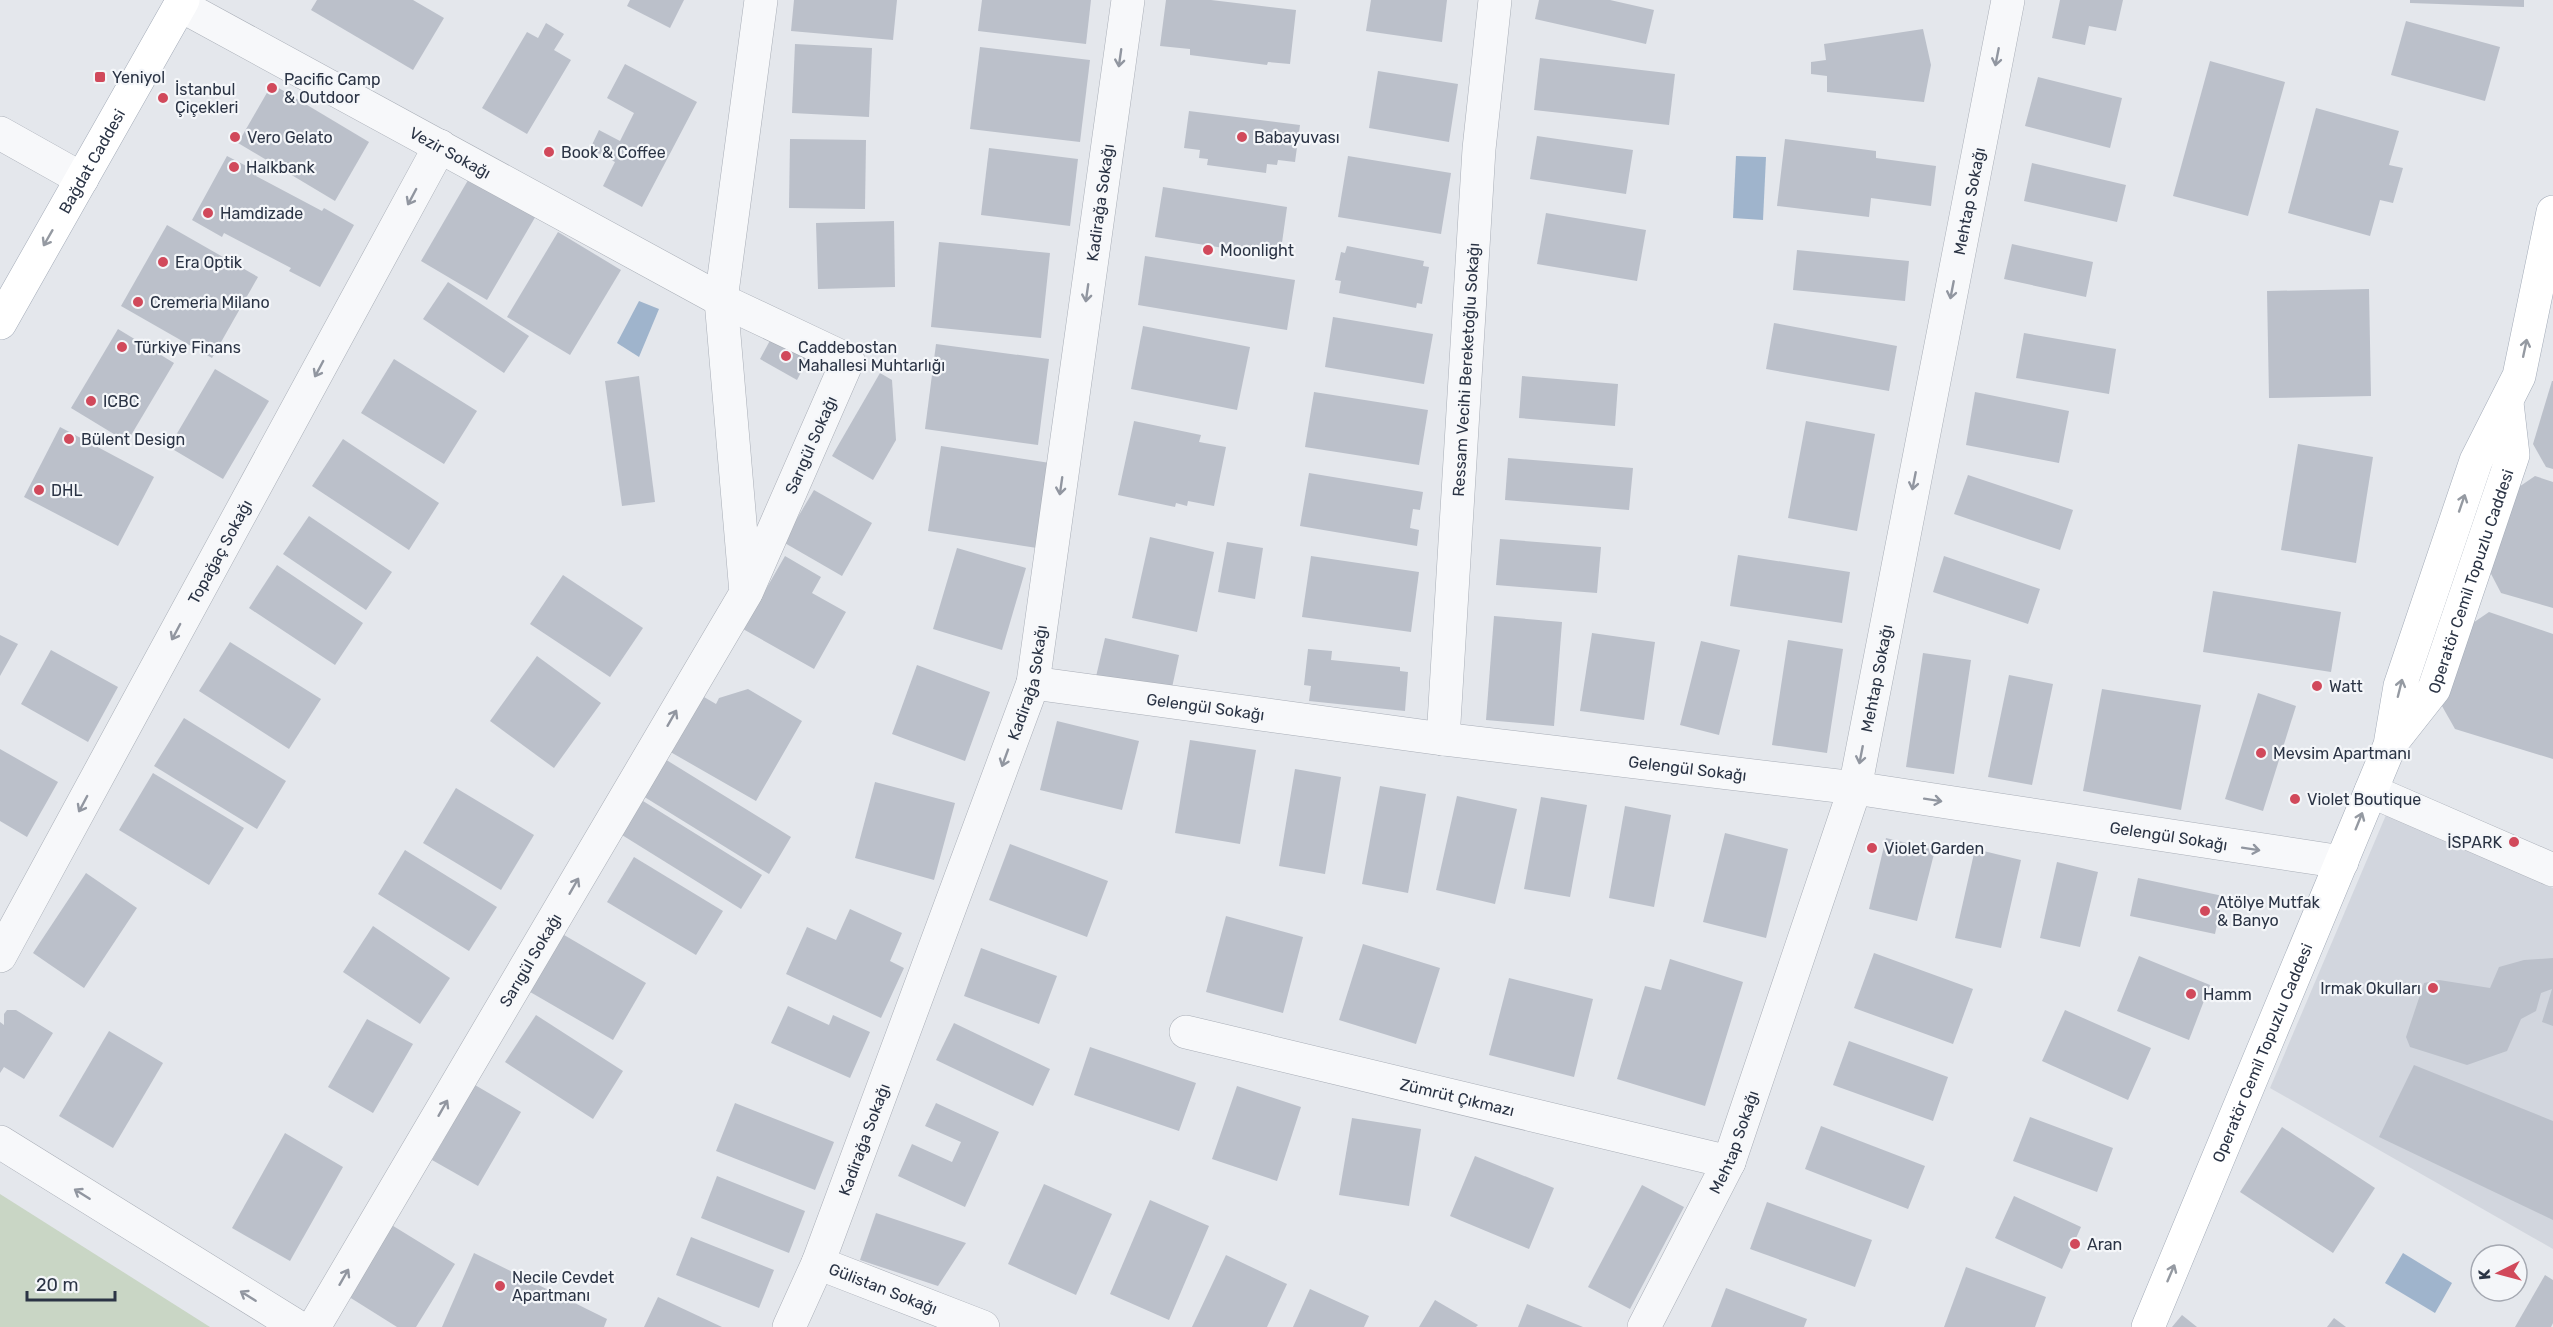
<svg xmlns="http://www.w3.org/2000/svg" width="2553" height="1327" font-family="Rubik,sans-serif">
  <rect width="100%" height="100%" fill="#e4e7ec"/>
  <!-- built -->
  <polygon fill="#d2d6de" points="2386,815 2553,888 2553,1249 2270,1088"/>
  <!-- green -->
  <polygon fill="#c9d6c5" points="0,1194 210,1327 0,1327"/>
  <!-- water -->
  <g fill="#9fb4cc">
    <polygon points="1736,156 1766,157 1763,220 1733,218"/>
    <polygon points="639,301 659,309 639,357 617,343"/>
    <polygon points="2403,1253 2452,1283 2435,1313 2385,1283"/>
  </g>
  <!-- building -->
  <g fill="#bbc0ca">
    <polygon points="317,0 413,0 444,18 413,70 311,10"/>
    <polygon points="630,0 684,0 670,28 627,6"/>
    <polygon points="794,0 897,0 893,40 791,31"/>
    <polygon points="982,0 1091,0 1086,44 978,31"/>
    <polygon points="1166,0 1211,0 1296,10 1290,64 1268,62 1267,65 1190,55 1190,49 1160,46"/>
    <polygon points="1371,0 1447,0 1442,42 1366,31"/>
    <polygon points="1539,0 1610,0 1654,10 1646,44 1535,19"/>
    <polygon points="2060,0 2123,0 2116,31 2089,26 2085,45 2052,38"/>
    <polygon points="2410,0 2524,0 2524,7 2410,3"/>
    <polygon points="2406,21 2500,47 2485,101 2391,75"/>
    <polygon points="546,23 564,34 554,50 571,60 527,134 482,108 527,32 538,38"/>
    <polygon points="1923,29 1931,65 1924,102 1827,92 1827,76 1811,74 1811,62 1826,60 1824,44"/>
    <polygon points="795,44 872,48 869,117 792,113"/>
    <polygon points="980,47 1090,60 1080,142 970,129"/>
    <polygon points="1540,58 1675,74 1669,125 1534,110"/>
    <polygon points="2210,61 2285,82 2248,216 2173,196"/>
    <polygon points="625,64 697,102 642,207 603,186 615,162 590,149 599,130 620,141 634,113 607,98"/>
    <polygon points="1378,71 1458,84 1449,142 1369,128"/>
    <polygon points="2038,77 2122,98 2110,148 2025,126"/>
    <polygon points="272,84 369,142 335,201 238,143"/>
    <polygon points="2316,108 2399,131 2389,165 2403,168 2393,203 2380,200 2370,236 2288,213"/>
    <polygon points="1189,111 1300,125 1295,162 1278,160 1277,165 1267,164 1266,173 1207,165 1208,159 1199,158 1200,150 1184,148"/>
    <polygon points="1537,136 1633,150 1626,194 1530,179"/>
    <polygon points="790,139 866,140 865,209 789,208"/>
    <polygon points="1785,139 1876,151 1876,158 1936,166 1931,206 1871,198 1869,217 1777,206"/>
    <polygon points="989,148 1078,159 1070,226 981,215"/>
    <polygon points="227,156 258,172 256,176 322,211 324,208 354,225 320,287 289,271 291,268 224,233 222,237 192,220"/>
    <polygon points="1348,156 1451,173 1441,234 1338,217"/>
    <polygon points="2032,163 2126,185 2117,222 2024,201"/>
    <polygon points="471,175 537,214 487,300 421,261"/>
    <polygon points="1163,187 1287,207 1280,257 1155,237"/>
    <polygon points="1546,213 1646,230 1637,281 1537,264"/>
    <polygon points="894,221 895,287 818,289 816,223"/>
    <polygon points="167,225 258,277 212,358 121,306"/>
    <polygon points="558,232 621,270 570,355 507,317"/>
    <polygon points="939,242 1050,253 1041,338 931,327"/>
    <polygon points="2012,244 2093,262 2086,297 2004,279"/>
    <polygon points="1347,246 1424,261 1423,266 1429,267 1422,304 1417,303 1416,308 1339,293 1341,281 1335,280 1341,252 1345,253"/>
    <polygon points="1797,250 1909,261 1905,301 1793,290"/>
    <polygon points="1145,256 1295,280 1287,330 1138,305"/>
    <polygon points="448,282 529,336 504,373 423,319"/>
    <polygon points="2369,289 2371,396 2269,398 2267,291"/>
    <polygon points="1333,317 1433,334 1424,384 1325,367"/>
    <polygon points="1774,323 1897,346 1889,391 1766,369"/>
    <polygon points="1143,326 1250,347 1237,410 1131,389"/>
    <polygon points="118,329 174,363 127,442 71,408"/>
    <polygon points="2024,333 2116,349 2109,394 2016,378"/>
    <polygon points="773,335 811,353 797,380 760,359"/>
    <polygon points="936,344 1049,359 1038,445 925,429"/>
    <polygon points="394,359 477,411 444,464 361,413"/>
    <polygon points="215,369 269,401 223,479 169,447"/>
    <polygon points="880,373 892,380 896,440 873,480 832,456"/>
    <polygon points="639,376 655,502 622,506 605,381"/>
    <polygon points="1522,376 1618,384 1615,426 1519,418"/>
    <polygon points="2552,381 2553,381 2553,469 2546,467 2533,444"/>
    <polygon points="1314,392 1428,410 1419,465 1305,447"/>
    <polygon points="1975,392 2069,411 2059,463 1966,445"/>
    <polygon points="1134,421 1201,435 1199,442 1226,447 1214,506 1188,501 1187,506 1176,503 1175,507 1118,495"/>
    <polygon points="1806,421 1875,434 1857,531 1788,518"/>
    <polygon points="60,427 154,477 118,546 24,497"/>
    <polygon points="343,439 439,503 409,550 312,486"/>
    <polygon points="2298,444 2373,457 2356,563 2281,550"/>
    <polygon points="941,446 1050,463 1037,548 928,531"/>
    <polygon points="1508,458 1633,468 1629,510 1505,500"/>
    <polygon points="1309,473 1423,492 1420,510 1413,509 1410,528 1419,530 1417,546 1300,526"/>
    <polygon points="1968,475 2073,510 2060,550 1954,514"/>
    <polygon points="2535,476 2553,482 2553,608 2501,593 2489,570 2513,491"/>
    <polygon points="814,490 872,523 842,576 783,542"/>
    <polygon points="309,516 392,572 366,610 283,554"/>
    <polygon points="1150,537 1214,552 1197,632 1132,618"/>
    <polygon points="1500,539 1601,547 1597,593 1496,585"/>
    <polygon points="1227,542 1263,548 1255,599 1218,592"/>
    <polygon points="957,548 1026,568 1002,650 933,629"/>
    <polygon points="1738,555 1850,572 1842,623 1730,606"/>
    <polygon points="785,556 821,577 812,593 846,612 814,669 743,629"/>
    <polygon points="1311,556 1419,572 1411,632 1302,617"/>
    <polygon points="1944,556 2040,589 2028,624 1933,592"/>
    <polygon points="277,565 363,623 335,665 249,608"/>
    <polygon points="563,575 643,628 610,677 530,624"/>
    <polygon points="2213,591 2341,612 2331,672 2203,652"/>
    <polygon points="2489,612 2553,634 2553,759 2455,729 2442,706 2467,627"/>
    <polygon points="1494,616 1562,622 1554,726 1486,720"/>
    <polygon points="1592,633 1655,642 1644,720 1580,711"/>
    <polygon points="0,635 18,644 0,676"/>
    <polygon points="1105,638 1179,655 1170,697 1095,681"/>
    <polygon points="1788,640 1843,649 1827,753 1772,745"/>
    <polygon points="1701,641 1740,650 1719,735 1680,725"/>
    <polygon points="230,642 321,699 289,749 199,691"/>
    <polygon points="1308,649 1332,651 1331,660 1400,667 1400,671 1408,672 1405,711 1309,701 1311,686 1304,685"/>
    <polygon points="51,650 118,687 88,742 21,704"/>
    <polygon points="1923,653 1971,660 1954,774 1906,767"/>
    <polygon points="537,656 601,703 554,768 490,721"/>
    <polygon points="917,665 990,692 965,761 892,734"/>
    <polygon points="2009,675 2053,684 2032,785 1988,777"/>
    <polygon points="748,689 802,721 756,801 660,746 692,690 716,704 719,698"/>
    <polygon points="2102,689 2201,705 2181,810 2083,791"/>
    <polygon points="2258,693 2296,706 2263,811 2225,799"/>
    <polygon points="184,718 286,781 257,829 154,766"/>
    <polygon points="1057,721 1139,741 1122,810 1040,790"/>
    <polygon points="1190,740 1256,750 1240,844 1175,833"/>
    <polygon points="0,749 58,782 27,837 0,821"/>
    <polygon points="660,756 791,837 769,874 638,793"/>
    <polygon points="1295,769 1341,777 1325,874 1279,866"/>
    <polygon points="153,773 244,828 209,885 119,830"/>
    <polygon points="875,782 955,803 934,880 855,858"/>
    <polygon points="1380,786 1426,794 1408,893 1362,884"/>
    <polygon points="456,788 534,835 501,890 423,843"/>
    <polygon points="1457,796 1517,809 1495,904 1436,890"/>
    <polygon points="1541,797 1587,805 1570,897 1524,889"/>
    <polygon points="643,801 762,875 741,909 622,835"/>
    <polygon points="1625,806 1671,815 1654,907 1609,898"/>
    <polygon points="1725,833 1788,849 1766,938 1703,922"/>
    <polygon points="1886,838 1935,850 1917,921 1869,909"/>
    <polygon points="1010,844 1108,881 1087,937 989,900"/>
    <polygon points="1975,849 2021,860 2001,948 1955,938"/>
    <polygon points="405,850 497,907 469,951 378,894"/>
    <polygon points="634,857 723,911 696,955 607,902"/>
    <polygon points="2057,862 2098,872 2080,947 2040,938"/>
    <polygon points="86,873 137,908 84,988 33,953"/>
    <polygon points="2138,878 2223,896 2215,934 2130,916"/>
    <polygon points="850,909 902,933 890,961 904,968 881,1018 786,974 807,927 836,940"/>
    <polygon points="1226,916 1303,937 1283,1013 1206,992"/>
    <polygon points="373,926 450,978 420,1024 343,972"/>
    <polygon points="559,932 646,983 613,1040 525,989"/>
    <polygon points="1363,944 1440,968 1416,1044 1339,1020"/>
    <polygon points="981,948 1057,976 1039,1024 964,996"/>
    <polygon points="1874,953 1973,989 1953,1044 1854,1008"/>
    <polygon points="2139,956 2210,985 2189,1040 2117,1011"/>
    <polygon points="2553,958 2553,1026 2542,1022 2552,989 2541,993 2536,1011 2521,1019 2507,1051 2467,1065 2410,1047 2406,1037 2424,983 2439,980 2490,988 2499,967 2524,960"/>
    <polygon points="1670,959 1743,982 1705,1106 1617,1079 1645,986 1661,990"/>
    <polygon points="1509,978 1593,999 1574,1077 1489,1055"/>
    <polygon points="788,1006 829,1025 833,1015 870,1032 850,1078 771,1043"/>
    <polygon points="7,1010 16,1010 53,1033 24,1079 4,1067 0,1073 0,1022 4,1025 4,1014"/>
    <polygon points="2065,1010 2151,1048 2128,1100 2042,1061"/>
    <polygon points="536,1015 623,1071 593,1119 505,1062"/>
    <polygon points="367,1019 413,1044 373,1113 328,1087"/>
    <polygon points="954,1023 1050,1069 1033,1106 936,1060"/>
    <polygon points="109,1031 163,1063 113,1148 59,1116"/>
    <polygon points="1849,1041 1948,1077 1933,1121 1833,1085"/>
    <polygon points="1090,1047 1196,1083 1179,1131 1074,1095"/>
    <polygon points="2414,1065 2553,1121 2553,1220 2379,1137"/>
    <polygon points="475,1085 521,1112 478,1186 432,1160"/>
    <polygon points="1237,1086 1301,1107 1277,1181 1212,1159"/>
    <polygon points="735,1103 834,1142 815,1190 716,1151"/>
    <polygon points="936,1103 999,1132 965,1207 898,1176 912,1144 952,1162 961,1142 925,1126"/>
    <polygon points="2030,1117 2113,1148 2097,1192 2013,1161"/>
    <polygon points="1352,1118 1421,1129 1409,1206 1339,1195"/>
    <polygon points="1821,1126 1925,1166 1908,1209 1805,1169"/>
    <polygon points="2282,1127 2375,1188 2333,1253 2240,1192"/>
    <polygon points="285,1133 343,1167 290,1261 232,1228"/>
    <polygon points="1475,1156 1554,1188 1529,1249 1450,1216"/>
    <polygon points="717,1176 805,1211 789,1253 701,1218"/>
    <polygon points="1044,1184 1112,1214 1076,1295 1008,1264"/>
    <polygon points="1642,1185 1684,1207 1630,1309 1588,1287"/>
    <polygon points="2014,1196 2081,1227 2062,1269 1995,1238"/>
    <polygon points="1150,1200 1209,1226 1169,1320 1110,1294"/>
    <polygon points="1767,1202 1872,1240 1855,1287 1750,1249"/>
    <polygon points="876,1213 966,1243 938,1286 860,1260"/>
    <polygon points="390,1224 455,1264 416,1327 397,1327 346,1295"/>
    <polygon points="691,1237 774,1270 759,1308 676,1275"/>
    <polygon points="474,1253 607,1319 604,1327 442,1327"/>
    <polygon points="1226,1255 1287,1284 1267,1327 1192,1327"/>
    <polygon points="1966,1267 2046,1297 2035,1327 1944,1327"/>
    <polygon points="2545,1275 2553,1280 2553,1323 2551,1327 2515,1327"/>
    <polygon points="1726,1288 1807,1319 1804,1327 1711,1327"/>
    <polygon points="1310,1289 1369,1316 1364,1327 1293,1327"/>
    <polygon points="658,1297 722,1327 644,1327"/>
    <polygon points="1435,1300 1478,1325 1476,1327 1419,1327"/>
    <polygon points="1527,1304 1583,1327 1518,1327"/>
    <polygon points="2182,1315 2197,1327 2172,1327"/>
    <polygon points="2334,1318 2346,1327 2327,1327"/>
  </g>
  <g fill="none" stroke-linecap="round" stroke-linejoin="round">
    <defs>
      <g id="minor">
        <path id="s1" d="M180,5L721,300L848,360L747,591"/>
        <polyline points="0,133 82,179"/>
        <path id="s2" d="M1033,683L1443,739L1855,788L2342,862"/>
        <path id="s3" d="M1443,739L1479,149L1495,0"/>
        <polyline points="2371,791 2553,870"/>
        <path id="s4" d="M0,956L440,146"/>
        <path id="s5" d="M1186,1032L1729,1162"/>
        <polyline points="0,1142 298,1327"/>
        <path id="s6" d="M818,1263L983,1327"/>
        <path id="s7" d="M314,1327L746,593L721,300L761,0"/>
        <path id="s8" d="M789,1327L818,1263L1033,683L1128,0"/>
        <path id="s9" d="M1644,1327L1729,1162L1855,788L2008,0"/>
      </g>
      <g id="major">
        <path id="s10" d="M0,323L183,0"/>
        <path id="s11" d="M2393,741L2434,689L2513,455L2507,403"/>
        <path id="s12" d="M2148,1327L2390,745L2400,686L2476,461L2519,376L2553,212"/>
      </g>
    </defs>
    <!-- minor casing -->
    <use href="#minor" stroke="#a9aeb7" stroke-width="34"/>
    <!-- major casing -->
    <use href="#major" stroke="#a3abb8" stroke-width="34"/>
    <!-- minor -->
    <use href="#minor" stroke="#f7f8fa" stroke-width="33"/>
    <!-- major -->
    <use href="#major" stroke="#fff" stroke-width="33"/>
  </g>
  <!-- one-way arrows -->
  <defs><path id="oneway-shaft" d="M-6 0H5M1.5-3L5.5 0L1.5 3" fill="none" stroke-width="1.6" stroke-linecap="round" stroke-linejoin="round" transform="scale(1.5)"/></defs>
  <g stroke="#9196a0">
    <use href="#oneway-shaft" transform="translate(1997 57) rotate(101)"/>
    <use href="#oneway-shaft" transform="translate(1120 58) rotate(98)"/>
    <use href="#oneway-shaft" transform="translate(412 197) rotate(118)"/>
    <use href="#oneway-shaft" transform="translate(1952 290) rotate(101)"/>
    <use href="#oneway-shaft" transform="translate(1087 293) rotate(98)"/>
    <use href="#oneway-shaft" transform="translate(319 369) rotate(118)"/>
    <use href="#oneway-shaft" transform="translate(1914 481) rotate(101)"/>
    <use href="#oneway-shaft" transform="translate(1061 486) rotate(98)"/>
    <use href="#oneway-shaft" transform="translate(176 632) rotate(118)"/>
    <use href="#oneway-shaft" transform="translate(672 718) rotate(-60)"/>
    <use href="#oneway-shaft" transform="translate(1861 755) rotate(101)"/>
    <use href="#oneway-shaft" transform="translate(1005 758) rotate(110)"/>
    <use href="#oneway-shaft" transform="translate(1933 800) rotate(9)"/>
    <use href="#oneway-shaft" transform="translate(83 804) rotate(118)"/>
    <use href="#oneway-shaft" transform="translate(2251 849) rotate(9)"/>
    <use href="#oneway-shaft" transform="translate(574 886) rotate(-60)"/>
    <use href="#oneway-shaft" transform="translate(443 1108) rotate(-60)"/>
    <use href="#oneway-shaft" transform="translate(82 1194) rotate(-148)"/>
    <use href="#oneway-shaft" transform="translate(344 1277) rotate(-60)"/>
    <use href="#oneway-shaft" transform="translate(248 1296) rotate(-148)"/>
  </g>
  <g stroke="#959aa2">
    <use href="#oneway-shaft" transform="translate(48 238) rotate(120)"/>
    <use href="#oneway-shaft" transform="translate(2525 348) rotate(-78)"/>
    <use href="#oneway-shaft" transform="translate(2462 503) rotate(-71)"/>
    <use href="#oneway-shaft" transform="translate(2400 688) rotate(-76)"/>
    <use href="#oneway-shaft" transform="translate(2359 821) rotate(-68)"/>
    <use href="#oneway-shaft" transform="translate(2171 1273) rotate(-67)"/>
  </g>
  <!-- markers -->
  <g fill="#d1495b" stroke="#f4f6f9" stroke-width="2">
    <rect x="94" y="71" width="12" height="12" rx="3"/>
    <circle cx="272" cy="88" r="6"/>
    <circle cx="163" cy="98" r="6"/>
    <circle cx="235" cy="137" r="6"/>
    <circle cx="1242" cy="137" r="6"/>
    <circle cx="549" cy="152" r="6"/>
    <circle cx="234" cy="167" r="6"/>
    <circle cx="208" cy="213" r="6"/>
    <circle cx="1208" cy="250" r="6"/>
    <circle cx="163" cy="262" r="6"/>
    <circle cx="138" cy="302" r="6"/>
    <circle cx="122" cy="347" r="6"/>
    <circle cx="786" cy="356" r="6"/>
    <circle cx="91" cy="401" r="6"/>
    <circle cx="69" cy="439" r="6"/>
    <circle cx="39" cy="490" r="6"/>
    <circle cx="2317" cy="686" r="6"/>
    <circle cx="2261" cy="753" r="6"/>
    <circle cx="2295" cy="799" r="6"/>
    <circle cx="2514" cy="842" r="6"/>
    <circle cx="1872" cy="848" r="6"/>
    <circle cx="2205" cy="911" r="6"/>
    <circle cx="2433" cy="988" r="6"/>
    <circle cx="2191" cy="994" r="6"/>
    <circle cx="2075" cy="1244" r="6"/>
    <circle cx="500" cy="1286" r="6"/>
  </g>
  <g text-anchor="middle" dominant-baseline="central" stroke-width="4.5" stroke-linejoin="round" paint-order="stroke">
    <!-- poi labels -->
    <g font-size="16" fill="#2b3445" stroke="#f4f6f9" text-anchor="start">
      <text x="112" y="77">Yeniyol</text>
      <text x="284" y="79">Pacific Camp<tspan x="284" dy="18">&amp; Outdoor</tspan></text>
      <text x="175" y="89">İstanbul<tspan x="175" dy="18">Çiçekleri</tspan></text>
      <text x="247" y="137">Vero Gelato</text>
      <text x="1254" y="137">Babayuvası</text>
      <text x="561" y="152">Book &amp; Coffee</text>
      <text x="246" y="167">Halkbank</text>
      <text x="220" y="213">Hamdizade</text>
      <text x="1220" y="250">Moonlight</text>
      <text x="175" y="262">Era Optik</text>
      <text x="150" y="302">Cremeria Milano</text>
      <text x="134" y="347">Türkiye Finans</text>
      <text x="798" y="347">Caddebostan<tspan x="798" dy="18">Mahallesi Muhtarlığı</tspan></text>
      <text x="103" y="401">ICBC</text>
      <text x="81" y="439">Bülent Design</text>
      <text x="51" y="490">DHL</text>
      <text x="2329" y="686">Watt</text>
      <text x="2273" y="753">Mevsim Apartmanı</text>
      <text x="2307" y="799">Violet Boutique</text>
      <text x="2502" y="842" text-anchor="end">İSPARK</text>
      <text x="1884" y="848">Violet Garden</text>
      <text x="2217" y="902">Atölye Mutfak<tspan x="2217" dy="18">&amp; Banyo</tspan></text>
      <text x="2421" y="988" text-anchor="end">Irmak Okulları</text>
      <text x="2203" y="994">Hamm</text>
      <text x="2087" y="1244">Aran</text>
      <text x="512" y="1277">Necile Cevdet<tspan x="512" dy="18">Apartmanı</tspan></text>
    </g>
    <!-- street labels -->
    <g font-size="16" fill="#2b3445" stroke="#f4f6f9">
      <text stroke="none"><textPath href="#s1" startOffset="308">Vezir Sokağı</textPath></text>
      <text stroke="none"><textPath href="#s10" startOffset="186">Bağdat Caddesi</textPath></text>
      <text stroke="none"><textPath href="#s8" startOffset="1174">Kadirağa Sokağı</textPath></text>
      <text stroke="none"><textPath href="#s9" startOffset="1178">Mehtap Sokağı</textPath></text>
      <text stroke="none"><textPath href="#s3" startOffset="370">Ressam Vecihi Bereketoğlu Sokağı</textPath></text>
      <text transform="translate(811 445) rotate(-66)">Sarıgül Sokağı</text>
      <text stroke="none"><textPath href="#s4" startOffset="460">Topağaç Sokağı</textPath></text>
      <text stroke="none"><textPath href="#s11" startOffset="180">Operatör Cemil Topuzlu Caddesi</textPath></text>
      <text stroke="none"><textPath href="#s9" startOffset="692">Mehtap Sokağı</textPath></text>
      <text stroke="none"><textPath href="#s8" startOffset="688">Kadirağa Sokağı</textPath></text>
      <text stroke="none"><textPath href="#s2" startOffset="174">Gelengül Sokağı</textPath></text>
      <text stroke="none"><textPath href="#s2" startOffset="660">Gelengül Sokağı</textPath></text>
      <text stroke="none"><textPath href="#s2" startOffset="1146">Gelengül Sokağı</textPath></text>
      <text stroke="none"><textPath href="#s7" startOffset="426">Sarıgül Sokağı</textPath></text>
      <text stroke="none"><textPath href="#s12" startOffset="297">Operatör Cemil Topuzlu Caddesi</textPath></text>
      <text stroke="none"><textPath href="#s5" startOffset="279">Zümrüt Çıkmazı</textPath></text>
      <text stroke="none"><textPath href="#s8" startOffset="202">Kadirağa Sokağı</textPath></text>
      <text stroke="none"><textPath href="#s9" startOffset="206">Mehtap Sokağı</textPath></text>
      <text stroke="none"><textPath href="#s6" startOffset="70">Gülistan Sokağı</textPath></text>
    </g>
  </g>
  <!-- north arrow -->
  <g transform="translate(2499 1273) rotate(264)"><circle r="28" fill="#f4f6f9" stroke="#a4a8b1" stroke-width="1.5"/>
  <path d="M0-4.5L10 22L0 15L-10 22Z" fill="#d1495b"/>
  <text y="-9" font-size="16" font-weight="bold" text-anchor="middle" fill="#2b3445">K</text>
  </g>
  <!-- scale -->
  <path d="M27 1291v9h88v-9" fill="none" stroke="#2b3445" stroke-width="3"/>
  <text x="36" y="1291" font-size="18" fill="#2b3445" stroke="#f4f6f9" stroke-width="4.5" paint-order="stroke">20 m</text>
</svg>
